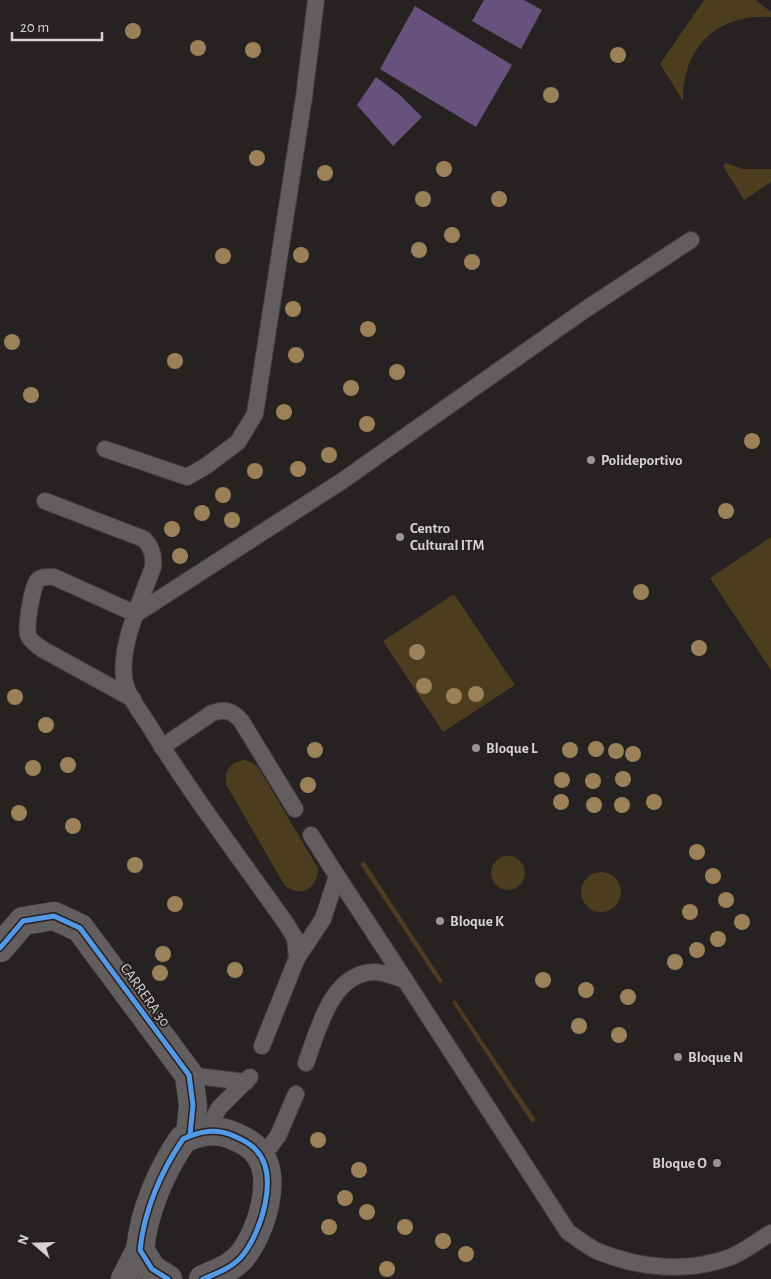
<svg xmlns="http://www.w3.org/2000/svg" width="771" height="1279" font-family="'Alegreya Sans',sans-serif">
  <rect width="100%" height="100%" fill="#262222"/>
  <!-- green -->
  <g fill="#4d3d1f">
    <path d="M704,0H756L771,12V17C717,13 682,48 683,101L660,64Z"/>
    <polygon points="726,163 743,169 771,169 771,182 744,200 723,166"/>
    <polygon points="771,537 771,670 710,578"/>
    <polygon points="454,594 515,685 443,732 383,641"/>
    <path d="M244,760L251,762L258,767L318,868C318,888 302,898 285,886L227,786C223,772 229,763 244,760Z"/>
    <circle cx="508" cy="873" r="17"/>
    <polygon points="364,861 443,981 440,984 360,864"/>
    <circle cx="601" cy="892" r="20"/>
    <polygon points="455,1000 536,1120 532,1123 452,1002"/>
  </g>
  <!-- water -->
  <g fill="#67527d">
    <polygon points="484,0 524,0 542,10 521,49 472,21"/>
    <polygon points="415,6 512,65 476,127 380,69"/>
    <polygon points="376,77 401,96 422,117 393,146 357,105"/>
  </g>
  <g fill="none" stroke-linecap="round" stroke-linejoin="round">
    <defs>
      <g id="service">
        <polyline points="105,449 187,477 206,466 238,442 255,414 304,97 316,0"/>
        <path d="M45,501L144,539C152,548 154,555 153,567C142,598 120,643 124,677C126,695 141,712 150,727C191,794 239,857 285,922L295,938L297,958"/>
        <polyline points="136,614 342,481 586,309 691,240"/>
        <path d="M133,699L42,649C37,645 30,641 28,635C26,626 32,585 38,580C42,576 49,577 54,577L136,614"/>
        <path d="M162,747L212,713C226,708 233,711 242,722L295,809"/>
        <polyline points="337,876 405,980"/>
        <polyline points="262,1046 297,958 323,919 337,876 311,835"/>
        <path d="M306,1063C318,1031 331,972 375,972C384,972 396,977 405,980L568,1232C577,1238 587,1246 597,1251C638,1268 685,1273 728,1258C743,1253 757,1241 771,1233"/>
        <polyline points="189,1075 246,1082"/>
        <polyline points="206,1131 219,1108 250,1077"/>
        <polyline points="262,1157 278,1136 296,1094"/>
      </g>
      <g id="minor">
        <polyline points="0,948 23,921 54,916 80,928 189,1075 193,1105 190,1135"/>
        <polyline points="125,1279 140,1250"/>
        <path d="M168,1279L152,1269L140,1250C144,1211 161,1171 183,1139C200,1131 216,1128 234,1136C241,1139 251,1144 256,1150C280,1175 261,1233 242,1256C232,1268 217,1273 203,1279"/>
      </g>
    </defs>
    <!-- service casing -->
    <use href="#service" stroke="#433f3f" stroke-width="18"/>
    <!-- minor casing -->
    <use href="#minor" stroke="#433f3f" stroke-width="29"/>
    <!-- service -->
    <use href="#service" stroke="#625e5f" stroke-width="16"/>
    <!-- minor -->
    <use href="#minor" stroke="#625e5f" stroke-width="28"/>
    <defs>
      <g id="cycleway">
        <polyline points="0,948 23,921 54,916 80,928 189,1075 193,1105 190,1135"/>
        <path d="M168,1279L152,1269L140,1250C144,1211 161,1171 183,1139C200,1131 216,1128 234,1136C241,1139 251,1144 256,1150C280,1175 261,1233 242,1256C232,1268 217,1273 203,1279"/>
      </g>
    </defs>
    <!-- cycleway casing -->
    <use href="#cycleway" stroke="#282020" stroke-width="8"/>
    <!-- cycleway -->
    <use href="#cycleway" stroke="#5399e6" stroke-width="5"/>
  </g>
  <!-- trees -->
  <g fill="#9a8157">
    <circle cx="133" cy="31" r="8"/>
    <circle cx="198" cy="48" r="8"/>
    <circle cx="253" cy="50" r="8"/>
    <circle cx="618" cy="55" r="8"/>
    <circle cx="551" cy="95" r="8"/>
    <circle cx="257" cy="158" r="8"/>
    <circle cx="444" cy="169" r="8"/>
    <circle cx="325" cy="173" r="8"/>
    <circle cx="423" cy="199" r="8"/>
    <circle cx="499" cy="199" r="8"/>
    <circle cx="452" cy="235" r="8"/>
    <circle cx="419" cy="250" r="8"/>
    <circle cx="301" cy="255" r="8"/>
    <circle cx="223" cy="256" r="8"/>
    <circle cx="472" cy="262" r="8"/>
    <circle cx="293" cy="309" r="8"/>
    <circle cx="368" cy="329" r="8"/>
    <circle cx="12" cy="342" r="8"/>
    <circle cx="296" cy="355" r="8"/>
    <circle cx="175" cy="361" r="8"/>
    <circle cx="397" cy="372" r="8"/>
    <circle cx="351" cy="388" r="8"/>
    <circle cx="31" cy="395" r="8"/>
    <circle cx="284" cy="412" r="8"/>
    <circle cx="367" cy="424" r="8"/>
    <circle cx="752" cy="441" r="8"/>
    <circle cx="329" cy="455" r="8"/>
    <circle cx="298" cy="469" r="8"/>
    <circle cx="255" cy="471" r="8"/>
    <circle cx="223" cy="495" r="8"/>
    <circle cx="726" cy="511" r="8"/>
    <circle cx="202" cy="513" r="8"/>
    <circle cx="232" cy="520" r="8"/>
    <circle cx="172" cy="529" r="8"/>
    <circle cx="180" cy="556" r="8"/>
    <circle cx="641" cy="592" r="8"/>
    <circle cx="699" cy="648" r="8"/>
    <circle cx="417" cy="652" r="8"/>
    <circle cx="424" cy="686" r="8"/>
    <circle cx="476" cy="694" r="8"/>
    <circle cx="454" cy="696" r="8"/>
    <circle cx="15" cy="697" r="8"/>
    <circle cx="46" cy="725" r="8"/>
    <circle cx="596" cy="749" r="8"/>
    <circle cx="315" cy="750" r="8"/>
    <circle cx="570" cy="750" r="8"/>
    <circle cx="616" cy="751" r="8"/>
    <circle cx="633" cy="754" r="8"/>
    <circle cx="68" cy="765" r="8"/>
    <circle cx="33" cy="768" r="8"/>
    <circle cx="623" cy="779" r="8"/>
    <circle cx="562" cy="780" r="8"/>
    <circle cx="593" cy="781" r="8"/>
    <circle cx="308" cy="785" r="8"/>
    <circle cx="561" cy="802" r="8"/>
    <circle cx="654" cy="802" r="8"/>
    <circle cx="594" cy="805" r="8"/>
    <circle cx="622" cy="805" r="8"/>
    <circle cx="19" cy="813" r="8"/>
    <circle cx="73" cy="826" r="8"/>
    <circle cx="697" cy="852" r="8"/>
    <circle cx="135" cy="865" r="8"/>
    <circle cx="713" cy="876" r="8"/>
    <circle cx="726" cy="900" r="8"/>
    <circle cx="175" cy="904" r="8"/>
    <circle cx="690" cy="912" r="8"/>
    <circle cx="742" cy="922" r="8"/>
    <circle cx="718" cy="939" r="8"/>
    <circle cx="697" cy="950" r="8"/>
    <circle cx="163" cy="954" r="8"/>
    <circle cx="675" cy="962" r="8"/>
    <circle cx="235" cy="970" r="8"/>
    <circle cx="160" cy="973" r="8"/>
    <circle cx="543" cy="980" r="8"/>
    <circle cx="586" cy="990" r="8"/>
    <circle cx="628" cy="997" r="8"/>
    <circle cx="579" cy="1026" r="8"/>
    <circle cx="619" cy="1035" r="8"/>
    <circle cx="318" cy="1140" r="8"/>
    <circle cx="359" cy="1170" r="8"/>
    <circle cx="345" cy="1198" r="8"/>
    <circle cx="367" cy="1212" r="8"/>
    <circle cx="329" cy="1227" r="8"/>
    <circle cx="405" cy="1227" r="8"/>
    <circle cx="443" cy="1241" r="8"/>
    <circle cx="466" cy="1254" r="8"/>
    <circle cx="387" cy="1269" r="8"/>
  </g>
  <!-- markers -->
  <g fill="#999494" stroke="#282020" stroke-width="2">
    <circle cx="591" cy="460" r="5"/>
    <circle cx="400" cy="537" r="5"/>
    <circle cx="476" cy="748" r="5"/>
    <circle cx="440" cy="921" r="5"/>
    <circle cx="678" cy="1057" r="5"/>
    <circle cx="717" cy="1163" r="5"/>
  </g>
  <g text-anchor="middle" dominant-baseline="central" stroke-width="4" stroke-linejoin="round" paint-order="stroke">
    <!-- poi labels -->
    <g font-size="15" font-weight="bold" fill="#d7d1d1" stroke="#282020" text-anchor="start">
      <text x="601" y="460">Polideportivo</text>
      <text x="410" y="528">Centro<tspan x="410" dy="17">Cultural ITM</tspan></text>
      <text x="486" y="748">Bloque L</text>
      <text x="450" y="921">Bloque K</text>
      <text x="688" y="1057">Bloque N</text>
      <text x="707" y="1163" text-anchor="end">Bloque O</text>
    </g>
    <!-- street labels -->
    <g font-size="15" fill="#d7d1d1" stroke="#282020">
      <text transform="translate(145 995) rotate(54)">CARRERA 30</text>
    </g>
  </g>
  <!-- north arrow -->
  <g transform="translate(35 1244) rotate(290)" stroke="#282020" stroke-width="4" paint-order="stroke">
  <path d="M0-4L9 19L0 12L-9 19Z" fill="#d7d1d1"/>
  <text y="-8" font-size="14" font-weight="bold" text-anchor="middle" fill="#d7d1d1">N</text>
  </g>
  <!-- scale -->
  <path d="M12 32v8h90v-8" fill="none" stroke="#d7d1d1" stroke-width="2.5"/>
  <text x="20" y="32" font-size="15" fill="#d7d1d1" stroke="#282020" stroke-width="4" paint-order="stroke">20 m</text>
</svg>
